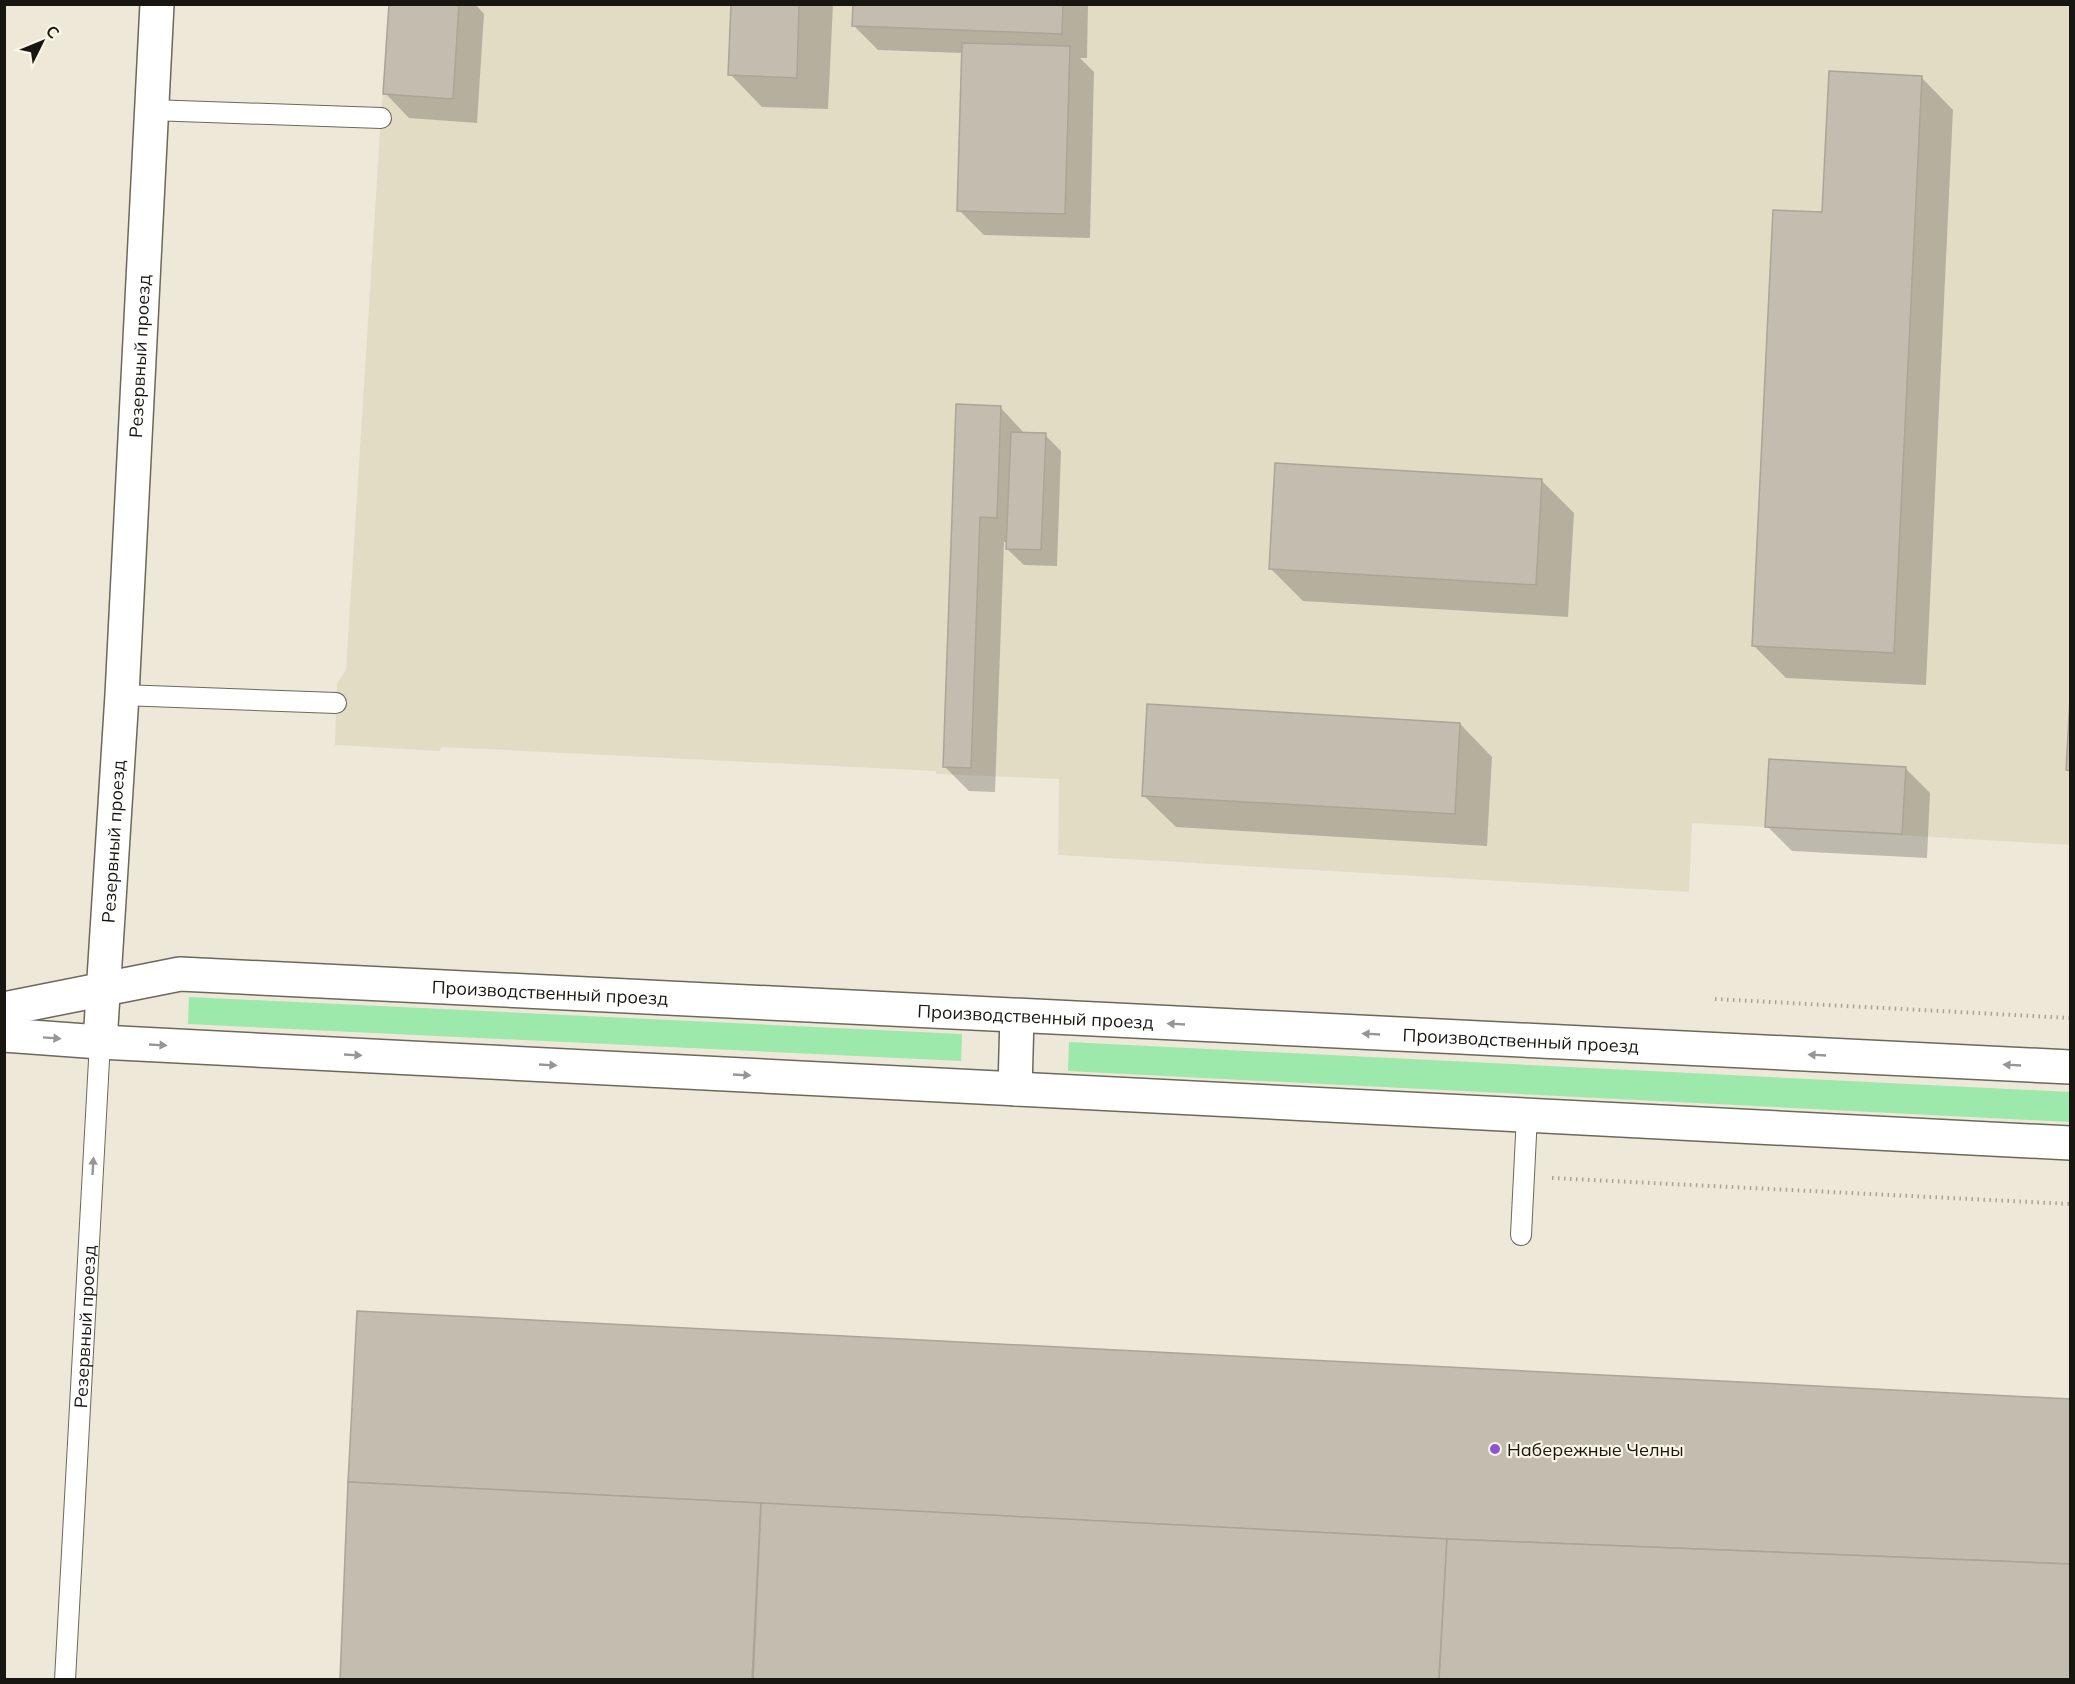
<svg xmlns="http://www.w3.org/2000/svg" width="2075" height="1684" font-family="Mulish,sans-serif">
  <rect width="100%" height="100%" fill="#ede8d8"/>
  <!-- built -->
  <polygon fill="#e3dcc5" points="388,5 2070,5 2070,845 1692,823 1689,892 1058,855 1059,779 936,774 936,771 441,747 440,751 335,745 337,683 346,670"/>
  <!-- green -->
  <g fill="#9ce9ab">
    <polygon points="189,997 962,1034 961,1061 188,1024"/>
    <polygon points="1069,1042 2070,1092 2070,1122 1068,1071"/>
  </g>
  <!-- shadow -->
  <g fill="#0003">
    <polygon points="390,4 475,4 484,14 477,123 409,118 385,93"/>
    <polygon points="733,4 833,4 828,109 762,107 730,74"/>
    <polygon points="854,4 1088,4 1087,58 1080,58 1094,72 1090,238 984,235 959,210 963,53 878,50 853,25"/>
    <polygon points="1921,77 1953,110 1926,685 1786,678 1754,646 1824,214"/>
    <polygon points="958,406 1000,407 1025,434 1045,435 1061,451 1057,566 1024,565 1007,549 1008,542 1004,542 995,792 969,791 944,766"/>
    <polygon points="1542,481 1574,513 1568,617 1303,601 1270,568"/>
    <polygon points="1460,724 1492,757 1487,846 1176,827 1143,795"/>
    <polygon points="2070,725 2070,772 2068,770"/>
    <polygon points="1905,768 1930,793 1927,858 1792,851 1767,826"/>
    <polygon points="358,1312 2070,1400 2070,1680 342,1680"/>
  </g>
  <!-- building -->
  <g fill="#c2bdae" stroke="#aaa597" stroke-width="1.5">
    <polygon points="389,4 459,4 453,99 383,94"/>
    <polygon points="731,4 799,4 797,78 728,75"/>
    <polygon points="853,4 1063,4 1062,34 852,26"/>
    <polygon points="962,43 1070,46 1065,214 957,211"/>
    <polygon points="1829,71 1922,76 1894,653 1752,646 1773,210 1822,212"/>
    <polygon points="956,404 1001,406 997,518 980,517 971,768 943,767"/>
    <polygon points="1011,432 1046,433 1041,550 1006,549"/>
    <polygon points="1275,463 1542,479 1536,585 1269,569"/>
    <polygon points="2070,699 2070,771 2066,770"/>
    <polygon points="1147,704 1460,723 1455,814 1142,796"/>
    <polygon points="1769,759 1906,767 1902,834 1765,827"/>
    <polygon points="357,1311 2070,1399 2070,1564 1447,1539 348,1482"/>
    <polygon points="348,1482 761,1503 752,1680 340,1680"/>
    <polygon points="761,1503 1447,1539 1439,1680 753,1680"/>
    <polygon points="1447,1539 2070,1564 2070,1680 1439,1680"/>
  </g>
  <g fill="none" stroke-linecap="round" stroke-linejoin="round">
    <defs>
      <g id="lane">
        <polyline points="151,110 381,118"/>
        <polyline points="122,695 336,703"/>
        <polyline points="1521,1235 1527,1115"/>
        <path id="s1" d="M65,1680L100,1042"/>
      </g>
      <g id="street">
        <path id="s2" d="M100,1042L122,695L157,4"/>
      </g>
      <g id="secondary">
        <path id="s3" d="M4,1009L180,974L2070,1067"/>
        <polyline points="4,1035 100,1042 2070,1143"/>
        <polyline points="1015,1089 1017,1016"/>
      </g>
    </defs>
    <!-- lane casing -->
    <use href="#lane" stroke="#6c685b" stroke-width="22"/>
    <!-- street casing -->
    <use href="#street" stroke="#6c685b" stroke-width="36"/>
    <!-- secondary casing -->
    <use href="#secondary" stroke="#6c685b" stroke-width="36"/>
    <!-- path -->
    <g stroke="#a7a396" stroke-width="4" stroke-dasharray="1.5 4.5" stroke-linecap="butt">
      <polyline points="1715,999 2070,1018"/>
      <polyline points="1552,1178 2070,1204"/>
    </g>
    <!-- lane -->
    <use href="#lane" stroke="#fff" stroke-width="20"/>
    <!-- street -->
    <use href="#street" stroke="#fff" stroke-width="33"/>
    <!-- secondary -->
    <use href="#secondary" stroke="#fff" stroke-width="33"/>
  </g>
  <!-- one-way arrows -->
  <defs><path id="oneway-solid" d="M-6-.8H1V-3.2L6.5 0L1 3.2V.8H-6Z" transform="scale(1.5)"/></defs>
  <g fill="#979694">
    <use href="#oneway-solid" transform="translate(1176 1024) rotate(-177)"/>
    <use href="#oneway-solid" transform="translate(1371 1034) rotate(-177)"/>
    <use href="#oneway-solid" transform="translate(52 1038) rotate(4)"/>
    <use href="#oneway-solid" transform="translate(158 1045) rotate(3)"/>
    <use href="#oneway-solid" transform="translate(353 1055) rotate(3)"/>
    <use href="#oneway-solid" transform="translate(1817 1055) rotate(-177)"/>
    <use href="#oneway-solid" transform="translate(548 1065) rotate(3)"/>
    <use href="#oneway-solid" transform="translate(2012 1065) rotate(-177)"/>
    <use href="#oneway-solid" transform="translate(742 1075) rotate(3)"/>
    <use href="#oneway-solid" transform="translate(93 1166) rotate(-87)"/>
  </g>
  <!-- markers -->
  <circle fill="#8958d0" stroke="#faf5e5" stroke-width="2" cx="1495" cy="1449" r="6"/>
  <g text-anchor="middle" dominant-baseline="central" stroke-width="4.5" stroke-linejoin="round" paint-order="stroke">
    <!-- street labels -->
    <g font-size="18" fill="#181611" stroke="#faf5e5">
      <text stroke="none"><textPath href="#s2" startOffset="687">Резервный проезд</textPath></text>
      <text stroke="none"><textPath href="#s2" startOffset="201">Резервный проезд</textPath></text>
      <text stroke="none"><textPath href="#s3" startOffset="550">Производственный проезд</textPath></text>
      <text stroke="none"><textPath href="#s3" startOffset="1036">Производственный проезд</textPath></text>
      <text stroke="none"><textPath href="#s3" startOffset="1522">Производственный проезд</textPath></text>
      <text stroke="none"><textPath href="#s1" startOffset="354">Резервный проезд</textPath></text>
    </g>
    <!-- poi labels -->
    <g font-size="18" fill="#181611" stroke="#faf5e5" text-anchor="start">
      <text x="1507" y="1449">Набережные Челны</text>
    </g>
  </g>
  <!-- border -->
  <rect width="2075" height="1684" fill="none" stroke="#181611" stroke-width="12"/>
  <!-- north arrow -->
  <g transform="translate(42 42) rotate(47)" stroke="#faf5e5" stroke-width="4.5" paint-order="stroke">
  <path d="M0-4.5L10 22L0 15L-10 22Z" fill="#181611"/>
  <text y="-9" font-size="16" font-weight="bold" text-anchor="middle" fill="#181611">С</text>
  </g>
</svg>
